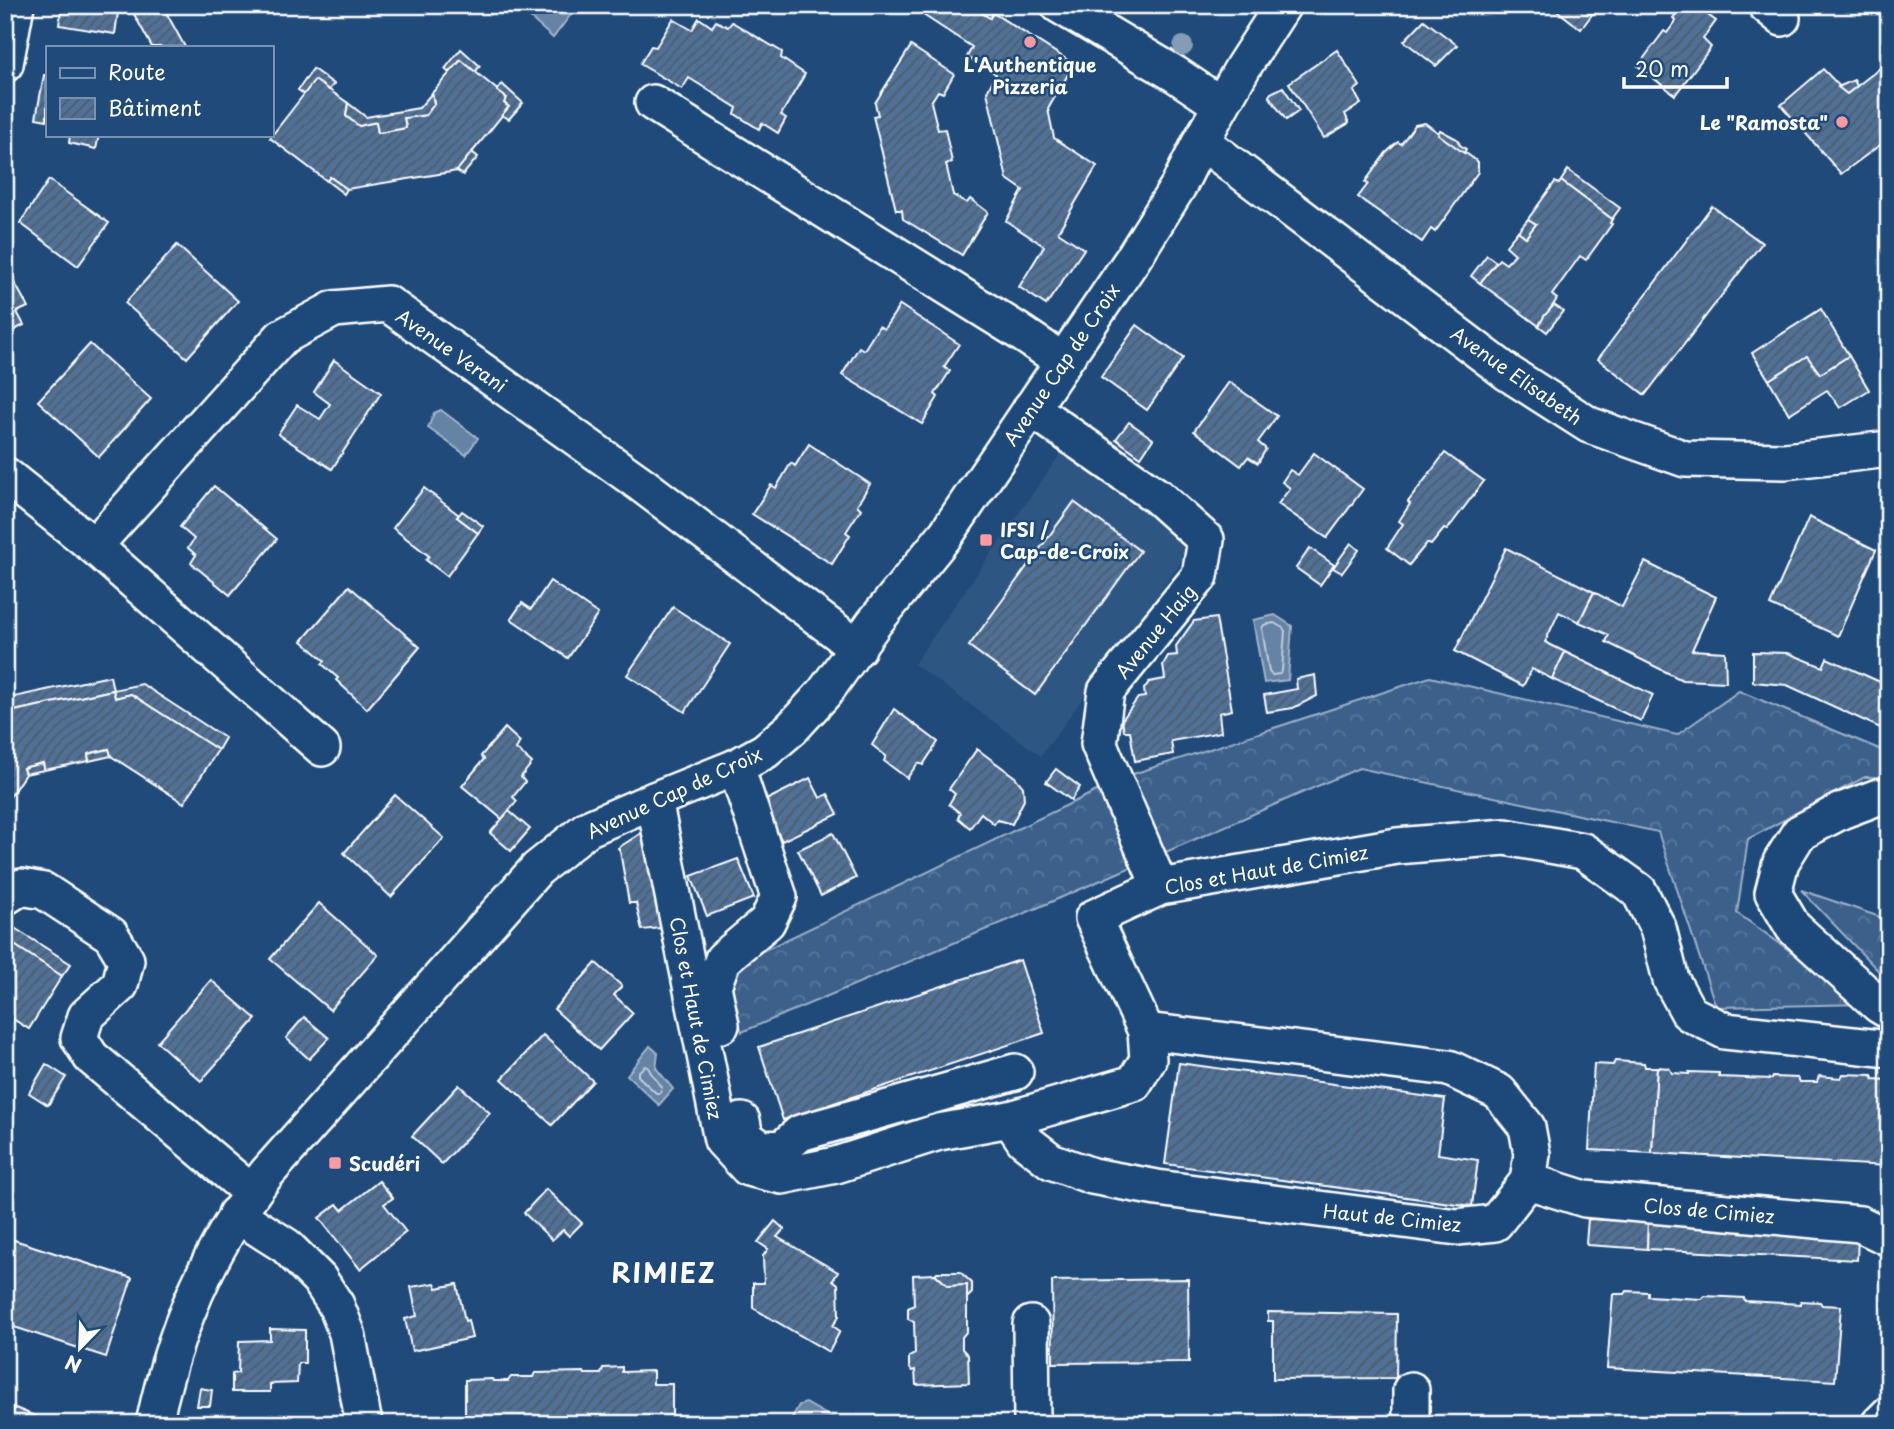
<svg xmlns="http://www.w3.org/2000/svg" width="1894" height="1429" font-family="'Playpen Sans',sans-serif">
  <defs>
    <pattern id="forest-crowns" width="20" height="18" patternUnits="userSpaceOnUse" patternTransform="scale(1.75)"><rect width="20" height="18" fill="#3c618b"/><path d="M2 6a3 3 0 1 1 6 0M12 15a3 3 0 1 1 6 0" fill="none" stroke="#59799c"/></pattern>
    <pattern id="building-hatch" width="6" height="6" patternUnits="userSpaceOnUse" patternTransform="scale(1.75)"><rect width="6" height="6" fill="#507197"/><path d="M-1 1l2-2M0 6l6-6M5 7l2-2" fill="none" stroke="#4e5b6a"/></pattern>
  </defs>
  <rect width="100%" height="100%" fill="#1f4a7a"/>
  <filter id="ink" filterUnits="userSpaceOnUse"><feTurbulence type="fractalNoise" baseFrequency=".0143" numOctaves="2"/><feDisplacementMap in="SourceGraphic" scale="14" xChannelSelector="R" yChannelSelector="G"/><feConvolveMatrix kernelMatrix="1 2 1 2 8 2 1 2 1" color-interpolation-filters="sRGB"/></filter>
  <g filter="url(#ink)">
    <!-- built -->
    <polygon fill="#2e5683" points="1061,453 1192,547 1041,756 914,664"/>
    <!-- forest -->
    <g fill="url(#forest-crowns)" stroke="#9eb0c5" stroke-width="2">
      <polygon points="1430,677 1677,735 1739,691 1889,753 1889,777 1865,777 1748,839 1737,913 1865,1004 1716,1007 1658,832 1359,768 1037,908 742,1032 723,970 1130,775"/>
      <polygon points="1801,890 1889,920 1889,982"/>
    </g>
    <!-- water -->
    <g fill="#6583a4" stroke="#a3b5c8" stroke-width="2">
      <polygon points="519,5 578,5 553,38 520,9"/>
      <polygon points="441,410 478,438 466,455 428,428 434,413"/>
      <polygon points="1275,615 1292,626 1288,680 1264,683 1253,620"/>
      <polygon points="650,1046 658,1053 656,1068 673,1089 659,1105 627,1075"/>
      <polygon points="806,1403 843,1424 789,1423 799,1405"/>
    </g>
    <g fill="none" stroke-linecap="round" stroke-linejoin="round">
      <!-- shore -->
      <g stroke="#c1cddb" stroke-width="2">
        <polygon points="1274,623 1283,628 1285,631 1282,671 1280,674 1272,675 1269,672 1262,628 1264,625"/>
        <polygon points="645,1066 648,1067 651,1073 662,1087 660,1093 656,1093 638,1076 638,1072"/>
      </g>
    </g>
    <!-- building -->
    <g fill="url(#building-hatch)" stroke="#fff" stroke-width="2">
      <polygon points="62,5 119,5 115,34 59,25"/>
      <polygon points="129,5 162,5 185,47 152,47"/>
      <polygon points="908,5 969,5 990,18 993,13 1074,64 1048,109 1054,138 1097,166 1058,232 1084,249 1046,305 1019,287 1044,246 1006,221 1023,190 1007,179 987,92 996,74 967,57 972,47"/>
      <polygon points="1550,5 1599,5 1581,29"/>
      <polygon points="1683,5 1694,5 1716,21 1703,39 1711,47 1675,95 1638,66 1664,31 1667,33 1676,21 1673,18"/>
      <polygon points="699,18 712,27 716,21 728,27 732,22 782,52 781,58 805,74 781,115 786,118 778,133 762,123 759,129 735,114 737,108 689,78 682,89 640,64 651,46 656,47 673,19 692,30"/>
      <polygon points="1424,20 1457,45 1436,66 1404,41"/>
      <polygon points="911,46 954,74 943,93 938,91 931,102 938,130 945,129 952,162 946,164 953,195 967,203 970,199 988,212 962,255 903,219 902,210 896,210 873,116 878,115 875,103"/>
      <polygon points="461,49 480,66 475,72 461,60 449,73 445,69"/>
      <polygon points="1337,50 1360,86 1354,91 1361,104 1345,114 1349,123 1324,138 1289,83"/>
      <polygon points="461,60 507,98 504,103 509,107 457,171 347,189 330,177 327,181 270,138 315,80 348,103 346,116 359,126 376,122 378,133 406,128 404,118 426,115 434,104 432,93"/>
      <polygon points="1889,61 1889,140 1888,139 1841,174 1781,105 1823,69 1847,94"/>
      <polygon points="313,69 334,84 329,90 315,80 304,94 298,90"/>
      <polygon points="44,75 47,75 47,120 36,118"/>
      <polygon points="1854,80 1857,86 1847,94 1838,87"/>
      <polygon points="502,84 523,103 509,119 502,115 509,107 504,103 507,98 497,91"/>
      <polygon points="1283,87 1299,111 1286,120 1269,96 1271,93"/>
      <polygon points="432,93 434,104 426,115 404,118 406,128 378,133 376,122 359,126 346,116 348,103 366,117 419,108"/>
      <polygon points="1425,123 1478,162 1478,172 1435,232 1431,229 1422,242 1358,197 1368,184 1365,182 1386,153 1398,142 1401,144 1415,125"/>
      <polygon points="1440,130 1457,139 1460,145 1466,149 1464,153 1438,134"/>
      <polygon points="70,135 99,135 96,149 69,143"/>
      <polygon points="472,152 478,157 463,175 457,171"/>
      <polygon points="1568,170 1620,208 1612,219 1561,181"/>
      <polygon points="330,177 347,189 344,194 327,181"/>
      <polygon points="49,180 109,223 78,266 20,223"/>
      <polygon points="1561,181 1612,219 1610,223 1612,224 1586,260 1580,256 1552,295 1557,299 1539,326 1480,283 1499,259 1506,264 1515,254 1506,246 1518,231 1526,237 1536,224 1528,219 1555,182 1559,184"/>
      <polygon points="1712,206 1762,243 1645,395 1598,359"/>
      <polygon points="1528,219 1536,224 1526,237 1518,231"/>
      <polygon points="177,245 238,301 187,358 125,303"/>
      <polygon points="1487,255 1496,262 1480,283 1471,276"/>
      <polygon points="5,265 28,307 17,312 24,325 5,335"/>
      <polygon points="900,305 959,344 944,367 950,371 935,394 938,397 922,424 842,375 859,347 864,350 879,326 884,329"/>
      <polygon points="1554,305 1563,311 1547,332 1539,326 1544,316"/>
      <polygon points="1821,309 1849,356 1820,374 1807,356 1769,380 1752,353"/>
      <polygon points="1137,325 1183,358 1147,410 1101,377"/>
      <polygon points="90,344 151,399 99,457 38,401"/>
      <polygon points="1807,356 1820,374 1849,356 1869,390 1840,408 1827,390 1789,414 1769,380"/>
      <polygon points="334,360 381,393 332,469 278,434 297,405 320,419 330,404 314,392"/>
      <polygon points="1229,382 1277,416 1258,442 1266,449 1258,463 1248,457 1241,466 1194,431"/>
      <polygon points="1129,422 1153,439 1141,457 1116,439"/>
      <polygon points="809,444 870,484 857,505 861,509 846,532 850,535 832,564 752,514 771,485 776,488 791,463 795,466"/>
      <polygon points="1314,453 1363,489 1327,538 1278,504 1290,488 1282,482 1290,470 1298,475"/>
      <polygon points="1445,453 1484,481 1447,530 1444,529 1431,545 1427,543 1409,565 1387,548 1403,524 1399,521 1410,504 1408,502"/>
      <polygon points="214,486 277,539 230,595 191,563 196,555 188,548 194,539 180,527"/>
      <polygon points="424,488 459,515 457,517 478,533 447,576 426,560 429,556 393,528"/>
      <polygon points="1074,502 1140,551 1035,695 969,646"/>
      <polygon points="462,511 483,526 478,533 457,517"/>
      <polygon points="1809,517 1876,550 1838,636 1770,605"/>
      <polygon points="1351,543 1359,550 1342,573 1333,568"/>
      <polygon points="1310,548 1334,565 1320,585 1296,568"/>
      <polygon points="1506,548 1594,592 1579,622 1559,612 1545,642 1565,652 1552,679 1532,669 1523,686 1455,651"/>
      <polygon points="1645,562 1716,597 1692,650 1725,652 1726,682 1682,680 1606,642 1609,635 1579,622 1594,592 1622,607"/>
      <polygon points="550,581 598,614 568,658 511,619 522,603 531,609"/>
      <polygon points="349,586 420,647 367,709 336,680 338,678 322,664 325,661 302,641"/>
      <polygon points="673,607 730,644 685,712 627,675"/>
      <polygon points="1216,618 1232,710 1219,713 1221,732 1171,741 1173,754 1135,761 1130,731 1124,731 1122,720 1138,698 1145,697 1144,689 1149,682 1165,679 1163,665 1168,656 1177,655 1176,646 1194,621"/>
      <polygon points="1565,652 1653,695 1641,721 1552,679"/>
      <polygon points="1753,652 1788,653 1823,667 1827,658 1889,686 1889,732 1787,685 1753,682"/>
      <polygon points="1315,675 1317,696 1293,708 1267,712 1264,695 1297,689 1296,679"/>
      <polygon points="110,676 113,690 5,713 5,699"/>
      <polygon points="142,684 225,738 218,750 131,694 115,698 113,690"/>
      <polygon points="113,690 115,698 131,694 218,750 184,803 111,756 109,749 88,754 89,761 44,770 43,763 23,768 25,774 5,804 5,713"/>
      <polygon points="894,709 938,742 923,765 918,763 907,778 884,761 886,756 872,745"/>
      <polygon points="505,728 520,742 516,749 532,763 521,777 525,782 513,797 517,801 502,819 462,786 484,759 481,756"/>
      <polygon points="109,749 111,756 89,761 88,754"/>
      <polygon points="977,749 1015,777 1023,787 1024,800 1012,824 997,820 994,824 981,813 970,828 958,818 960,813 949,804 955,794 949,789"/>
      <polygon points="43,763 44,770 25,774 23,768"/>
      <polygon points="1056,769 1080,787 1071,800 1046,782"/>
      <polygon points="810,778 820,798 828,794 838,814 782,841 762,802"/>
      <polygon points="395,795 444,838 391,897 344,853"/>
      <polygon points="509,811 530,829 511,851 490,833"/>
      <polygon points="646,830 661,928 642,930 636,903 629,903 620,851 618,848"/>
      <polygon points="833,833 856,878 821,896 798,850"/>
      <polygon points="738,859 754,898 707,916 691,876"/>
      <polygon points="319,903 378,955 330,1010 270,959"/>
      <polygon points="5,922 71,964 62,976 5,939"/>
      <polygon points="5,939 62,976 29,1029 5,1014"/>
      <polygon points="1020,960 1044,1033 783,1120 759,1047"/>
      <polygon points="596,963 622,986 614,995 633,1013 599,1050 554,1009"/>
      <polygon points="211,980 256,1019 201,1081 157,1042"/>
      <polygon points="304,1017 329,1038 309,1059 286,1038"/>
      <polygon points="543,1035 593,1081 552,1125 502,1079"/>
      <polygon points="1615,1061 1644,1063 1645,1067 1657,1067 1652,1153 1589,1150 1594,1064 1613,1065"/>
      <polygon points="1179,1063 1445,1099 1438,1154 1478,1160 1472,1206 1165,1164"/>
      <polygon points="46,1064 66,1077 48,1105 29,1093"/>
      <polygon points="1657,1067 1669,1068 1672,1073 1689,1074 1689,1072 1719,1073 1719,1077 1772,1079 1773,1077 1798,1078 1800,1082 1817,1082 1819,1076 1841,1078 1843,1074 1872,1075 1873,1079 1889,1080 1888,1166 1652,1153"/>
      <polygon points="459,1085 490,1113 442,1164 412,1136"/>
      <polygon points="379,1181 393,1198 384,1204 406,1232 360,1269 319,1218 337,1204 342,1210"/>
      <polygon points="546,1189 582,1223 569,1236 563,1230 552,1240 524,1213"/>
      <polygon points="1588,1219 1648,1222 1647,1249 1587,1245 1586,1243"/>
      <polygon points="775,1221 784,1229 777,1237 838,1272 833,1280 838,1284 839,1316 833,1326 840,1331 829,1352 753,1308 753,1283 764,1283 763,1256 768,1249 758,1242"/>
      <polygon points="1648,1222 1858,1237 1857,1260 1647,1249"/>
      <polygon points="5,1237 132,1278 106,1357 5,1324"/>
      <polygon points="937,1272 960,1272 972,1283 972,1293 966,1299 967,1285 948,1286 935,1274"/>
      <polygon points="935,1274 948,1286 967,1285 967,1331 962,1337 962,1349 968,1355 969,1383 916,1385 915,1370 912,1371 909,1367 909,1357 915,1354 914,1322 908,1319 908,1308 914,1305 913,1275"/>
      <polygon points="1188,1279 1189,1362 1053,1363 1052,1281"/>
      <polygon points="435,1283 437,1288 457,1284 465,1321 468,1320 472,1338 412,1351 405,1319 417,1316 411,1287"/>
      <polygon points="1627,1291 1648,1292 1648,1296 1702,1299 1705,1296 1744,1298 1745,1301 1801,1304 1801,1301 1820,1302 1822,1305 1841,1306 1835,1381 1607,1368 1613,1294 1625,1294"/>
      <polygon points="1268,1312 1397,1314 1396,1378 1273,1379 1273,1321 1268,1321"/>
      <polygon points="270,1329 305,1330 305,1363 298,1363 297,1383 270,1384 270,1392 232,1392 232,1374 238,1373 239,1341 270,1340"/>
      <polygon points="622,1367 622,1372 653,1371 653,1384 672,1384 672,1422 465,1424 465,1380 492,1379 493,1381 508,1381 511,1377 533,1377 535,1373 584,1372 585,1374 601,1374 603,1368"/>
      <polygon points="200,1388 212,1390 210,1406 197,1406"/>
      <polygon points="5,1404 55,1424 5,1424"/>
    </g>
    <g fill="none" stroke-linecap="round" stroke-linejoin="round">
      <defs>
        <g id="minor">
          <polyline points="1059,5 1175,74 1221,105"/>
          <polyline points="1766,5 1782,18"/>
          <polyline points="5,64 16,5"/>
          <polyline points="653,103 1015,329 1063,361"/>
          <polyline points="1201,141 1508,373 1589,425 1685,459 1785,461 1889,449"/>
          <polyline points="1031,408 1158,497 1206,540 1200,576 1106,691 1099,744 1160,887"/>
          <polyline points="5,475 94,546 282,337 334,309 388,304 641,484 858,648"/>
          <polyline points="94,546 322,748"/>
          <polyline points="1889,797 1878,797 1841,811 1799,833 1781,862 1773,893 1793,927 1879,1005 1889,1011"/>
          <polyline points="654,800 722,1140 748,1168 782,1176 836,1165 939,1132 1010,1119 1134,1083 1148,1060 1146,1031 1093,918 1160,887 1397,846 1505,837 1583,851 1639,891 1658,928 1671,980 1689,1013 1725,1031 1889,1049"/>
          <polyline points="5,897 21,887 44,891 111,935 126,960 120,985 86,1016 79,1038 91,1057 252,1193"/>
          <polyline points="721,1025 713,986 723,959 767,922 779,897 736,767"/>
          <polyline points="1010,1119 1024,1140 1051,1161 1092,1176 1157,1188 1457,1227 1495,1223 1528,1181 1532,1154 1527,1127 1499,1092 1449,1068 1146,1031"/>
          <polyline points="742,1121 745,1137 762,1149 783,1148 800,1133 1015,1072"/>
          <polyline points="1528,1181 1585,1199 1860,1224 1889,1238"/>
          <polyline points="236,1214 286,1246 319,1279 336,1305 347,1333 364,1424"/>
          <polyline points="1031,1324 1032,1424"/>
          <path d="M154,1424C173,1332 209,1247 267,1173L537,869L587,829L654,800L736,767L765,751L792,728L825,692L874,623L947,533L1132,260L1179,185L1201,141L1243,67L1283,5"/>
          <polyline points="1411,1424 1411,1390"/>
          <polyline points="1879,1424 1889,1414"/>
        </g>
      </defs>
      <!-- minor casing -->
      <use href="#minor" stroke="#fff" stroke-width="40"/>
      <!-- minor -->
      <use href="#minor" stroke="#1f4a7a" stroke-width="35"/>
    </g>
    <!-- trees -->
    <circle fill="#859cb6" cx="1183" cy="46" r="10"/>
  </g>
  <!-- markers -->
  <g fill="#ff9aa2" stroke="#1f4a7a" stroke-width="2.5">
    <circle cx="1030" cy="42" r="7"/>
    <circle cx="1842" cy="122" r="7"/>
    <rect x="979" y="533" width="14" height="14" rx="3.5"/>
    <rect x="328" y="1156" width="14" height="14" rx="3.5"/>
  </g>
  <g text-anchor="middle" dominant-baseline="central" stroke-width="5" stroke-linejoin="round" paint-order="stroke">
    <!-- poi labels -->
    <g font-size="19" font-weight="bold" fill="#fff" stroke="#1f4a7a" text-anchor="start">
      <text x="1030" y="64" text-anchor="middle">L'Authentique<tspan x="1030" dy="22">Pizzeria</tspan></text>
      <text x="1828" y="122" text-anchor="end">Le "Ramosta"</text>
      <text x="1000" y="529">IFSI /<tspan x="1000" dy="22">Cap-de-Croix</tspan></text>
      <text x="349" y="1163">Scudéri</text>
    </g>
    <!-- street labels -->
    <g font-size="19" fill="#fff" stroke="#1f4a7a">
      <text transform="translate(452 350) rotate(35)">Avenue Verani</text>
      <text transform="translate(1061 364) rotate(-56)">Avenue Cap de Croix</text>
      <text transform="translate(1517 375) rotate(35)">Avenue Elisabeth</text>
      <text transform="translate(1155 631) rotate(-51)">Avenue Haig</text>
      <text transform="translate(674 792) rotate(-25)">Avenue Cap de Croix</text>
      <text transform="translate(1266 869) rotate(-10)">Clos et Haut de Cimiez</text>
      <text transform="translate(697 1018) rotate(79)">Clos et Haut de Cimiez</text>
      <text transform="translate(1709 1210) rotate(5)">Clos de Cimiez</text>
      <text transform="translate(1392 1217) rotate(6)">Haut de Cimiez</text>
    </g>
    <!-- district labels -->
    <g font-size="26" font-weight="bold" letter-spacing="2" fill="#fff" stroke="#1f4a7a">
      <text x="664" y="1272">RIMIEZ</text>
    </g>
  </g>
  <!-- margin -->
  <rect width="1894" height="1429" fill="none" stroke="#1f4a7a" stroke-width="28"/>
  <rect x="14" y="14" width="1866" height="1401" fill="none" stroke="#fff" stroke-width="2.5" filter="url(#ink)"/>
  <!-- legend -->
  <rect x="46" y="46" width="228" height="91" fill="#1f4a7a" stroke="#7992af" stroke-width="2"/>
  <rect x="60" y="68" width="35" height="10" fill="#1f4a7a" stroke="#7992af" stroke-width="2"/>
  <text x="108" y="80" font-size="21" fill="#ffffff">Route</text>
  <rect x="60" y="98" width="35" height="21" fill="url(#building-hatch)" stroke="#7992af" stroke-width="2"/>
  <text x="108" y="116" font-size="21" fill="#ffffff">Bâtiment</text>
  <!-- north arrow -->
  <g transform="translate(80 1348) rotate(203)" stroke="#1f4a7a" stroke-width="5" paint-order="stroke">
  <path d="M0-5L12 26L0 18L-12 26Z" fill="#ffffff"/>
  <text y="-10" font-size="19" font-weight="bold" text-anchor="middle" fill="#ffffff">N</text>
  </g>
  <!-- scale -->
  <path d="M1624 77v10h103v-10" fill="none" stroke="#ffffff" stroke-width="3.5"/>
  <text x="1635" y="77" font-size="21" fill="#ffffff" stroke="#1f4a7a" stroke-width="5" paint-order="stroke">20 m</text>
</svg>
